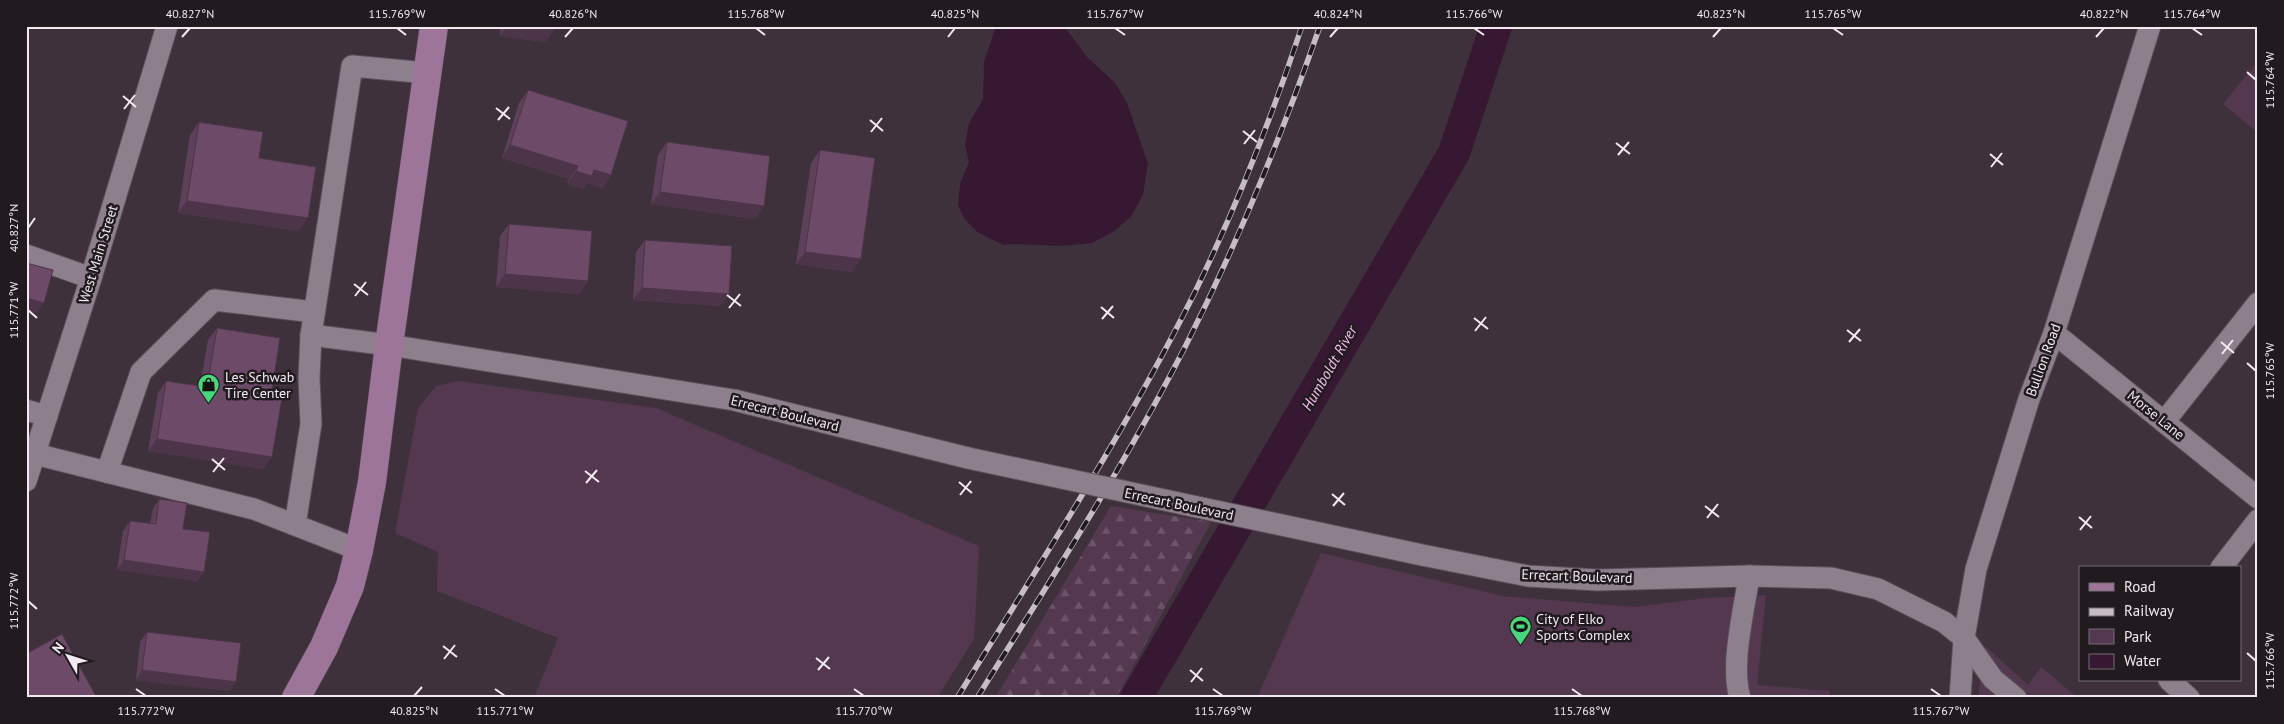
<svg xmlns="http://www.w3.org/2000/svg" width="2284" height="724" font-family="'PT Sans',sans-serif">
  <defs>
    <pattern id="forest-firs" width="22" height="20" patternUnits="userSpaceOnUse" patternTransform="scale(1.25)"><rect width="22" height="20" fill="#533850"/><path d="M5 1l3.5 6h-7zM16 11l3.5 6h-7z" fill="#6c556a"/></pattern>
  </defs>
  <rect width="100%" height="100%" fill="#3e313c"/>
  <!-- green -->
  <g fill="#533850">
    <polygon points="2258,61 2258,133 2223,104"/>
    <polygon points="459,381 656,408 979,546 974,639 937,698 534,698 558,638 437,591 438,552 395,533 418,408 436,386"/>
    <polygon points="1321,553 1503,596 1635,607 1706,598 1766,595 1757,685 1830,691 1829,698 1257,698"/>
    <polygon points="1985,646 2028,685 2041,667 2078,698 1978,698"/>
  </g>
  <!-- forest -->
  <polygon fill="url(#forest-firs)" points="1111,506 1211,522 1120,691 1114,698 995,698"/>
  <!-- water -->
  <polygon fill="#361833" points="996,26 1064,26 1087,57 1115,83 1127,103 1148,164 1143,195 1132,215 1115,231 1092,243 1061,246 1015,244 1003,245 977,232 964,218 958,205 960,184 969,162 965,145 969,123 983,99 984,62"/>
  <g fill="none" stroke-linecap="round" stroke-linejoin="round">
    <!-- river -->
    <polyline stroke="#361833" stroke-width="32" points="1136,698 1454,153 1496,26"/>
    <defs>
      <g id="minor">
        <polyline points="26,255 91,278"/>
        <polyline points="2054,333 2258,498"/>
        <polyline points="311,335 389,345 734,400 968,458"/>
        <polyline points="26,410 47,416"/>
        <polyline points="2164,422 2258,303"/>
        <polyline points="35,454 254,509 359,550"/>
        <polyline points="107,472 141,372 214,300 314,312"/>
        <polyline points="26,481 91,278 167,26"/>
        <polyline points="295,525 311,424 309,378 311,335 352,66 427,73"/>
        <polyline points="1422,555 1528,576 1597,580 1749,576 1831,578 1878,589 1944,622 1964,638 1993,679 2016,698"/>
        <polyline points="2221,568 2258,520"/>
        <polyline points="2169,680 2189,698"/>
        <path d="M1740,698C1730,665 1744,611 1749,576"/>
        <polyline points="1960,698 1964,638 1976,569 2029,399 2054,333 2150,26"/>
      </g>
      <polyline id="major" points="296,698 324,647 350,586 359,550 372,482 389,345 434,26"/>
    </defs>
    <!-- minor casing -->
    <use href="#minor" stroke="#5b4f59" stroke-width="23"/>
    <!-- major casing -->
    <use href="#major" stroke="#5b4f59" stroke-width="29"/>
    <!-- minor -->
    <use href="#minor" stroke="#8e7f8c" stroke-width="21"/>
    <!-- major -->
    <use href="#major" stroke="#9d7598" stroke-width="28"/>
    <defs>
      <g id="rail">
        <path d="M957,698C1039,565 1124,434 1194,294C1236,208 1272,117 1302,26"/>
        <path d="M977,698C1049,582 1124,467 1186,345C1238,242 1282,135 1320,26"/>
      </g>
    </defs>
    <!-- rail casing -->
    <use href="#rail" stroke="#c6bcc4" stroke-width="5.5"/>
    <!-- rail -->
    <use href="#rail" stroke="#211b20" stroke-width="4" stroke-dasharray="11" stroke-linecap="butt"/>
    <defs>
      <polyline id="minor-bridge" points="968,458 1422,555"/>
    </defs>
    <!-- minor-bridge casing -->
    <use href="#minor-bridge" stroke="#5b4f59" stroke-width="23" stroke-linecap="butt"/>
    <!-- minor-bridge -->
    <use href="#minor-bridge" stroke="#8e7f8c" stroke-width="21"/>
  </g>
  <!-- wall -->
  <g fill="#5d4059">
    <polygon points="501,26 554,26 554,30 545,42 500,36"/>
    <polygon points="528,90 603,188 587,183 583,189 567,184 569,179 502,158 519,103"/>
    <polygon points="199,122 259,158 299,231 178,213 190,135"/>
    <polygon points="667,142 764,206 755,219 651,204 658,155"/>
    <polygon points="820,150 852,272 796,264 811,163"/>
    <polygon points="509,224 588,281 579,294 496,287 500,236"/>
    <polygon points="645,240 729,294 720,306 633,300 636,252"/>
    <polygon points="217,328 271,396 264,469 148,451 158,393 166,381 200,386 208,340"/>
    <polygon points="159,499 183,529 204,572 197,581 117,570 123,531 130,521 150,524 153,509"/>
    <polygon points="147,632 230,691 136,680 140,642"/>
  </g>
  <!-- shaded-wall -->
  <g fill="#4c3449">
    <polygon points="506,26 530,26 554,30 545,42 500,36"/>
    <polygon points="510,145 578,166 569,179 502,158"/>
    <polygon points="594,170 611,175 603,188 587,183 583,189 567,184 576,171"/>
    <polygon points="660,192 764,206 755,219 651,204"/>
    <polygon points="187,201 308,218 299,231 178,213"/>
    <polygon points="805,252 861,259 852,272 796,264"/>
    <polygon points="505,274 588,281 579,294 496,287"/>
    <polygon points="642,288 729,294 720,306 633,300"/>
    <polygon points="26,298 44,303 37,313 26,310"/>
    <polygon points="157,439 272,457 264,469 148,451"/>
    <polygon points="124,560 204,572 197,581 117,570"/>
    <polygon points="142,670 236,682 230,691 136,680"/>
  </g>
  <!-- building -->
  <g fill="#6c4a68" stroke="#4c3449">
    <polygon points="530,26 554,26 554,30"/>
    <polygon points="528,90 628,121 611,175 594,170 592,176 576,171 578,166 510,145"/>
    <polygon points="199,122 263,132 259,158 316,167 308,218 187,201"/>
    <polygon points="667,142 770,156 764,206 660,192"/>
    <polygon points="820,150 875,158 861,259 805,252"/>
    <polygon points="509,224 592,231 588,281 505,274"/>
    <polygon points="645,240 732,246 729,294 642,288"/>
    <polygon points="26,263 53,270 44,303 26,298"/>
    <polygon points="217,328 280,338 271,396 282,398 272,457 157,439 166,381 207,387"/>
    <polygon points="159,499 187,503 183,529 210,532 204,572 124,560 130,521 156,524"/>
    <polygon points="147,632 241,643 236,682 142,670"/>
    <polygon points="62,634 97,698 26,698 26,654"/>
  </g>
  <!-- ticks -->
  <path fill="none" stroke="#f3eaf1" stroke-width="2" d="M397,28L406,35M756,28L765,35M1115,28L1125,35M1474,28L1484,35M1833,28L1843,35M2192,28L2202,35M182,37L190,28M565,37L573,28M948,37L955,28M1330,37L1338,28M1713,37L1721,28M2096,37L2104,28M2247,72L2256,80M123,96L136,107M496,108L510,119M124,109L135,95M498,120L509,107M870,120L883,131M1243,131L1257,142M871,132L882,118M1616,143L1630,154M1244,144L1255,130M1990,154L2003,165M1618,155L1629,142M1991,167L2002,153M28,228L35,218M354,284L368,295M727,295L741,306M355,296L366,282M1101,307L1114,318M729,308L740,294M28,310L37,318M1474,318L1488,329M1102,319L1113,306M1847,330L1861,341M1475,331L1486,317M1849,342L1860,329M2221,342L2234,353M2222,354L2233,340M2247,363L2256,371M212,459L225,470M585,471L599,482M213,472L224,458M959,482L972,493M586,483L597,470M1332,494L1345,505M960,495L971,481M1333,506L1344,493M1705,506L1719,517M2079,517L2092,528M1707,518L1718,504M2080,530L2091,516M28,601L37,609M443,646L457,657M2247,653L2256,661M816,658L830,669M444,659L455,645M818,670L829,657M1190,670L1203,681M1191,682L1202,668M136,689L146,696M495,689L505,696M854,689L864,696M1213,689L1223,696M1572,689L1582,696M1931,689L1941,696M414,696L422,687"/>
  <!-- icons -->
  <defs>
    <symbol id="shop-pin" viewBox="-11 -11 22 30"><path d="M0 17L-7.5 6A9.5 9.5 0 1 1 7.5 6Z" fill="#47d779" stroke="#211b20"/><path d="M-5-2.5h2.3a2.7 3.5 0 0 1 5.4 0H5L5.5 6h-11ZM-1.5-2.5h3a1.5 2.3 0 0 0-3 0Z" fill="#111"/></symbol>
    <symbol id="stadium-pin" viewBox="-11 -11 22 30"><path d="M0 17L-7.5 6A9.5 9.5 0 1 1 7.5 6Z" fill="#47d779" stroke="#211b20"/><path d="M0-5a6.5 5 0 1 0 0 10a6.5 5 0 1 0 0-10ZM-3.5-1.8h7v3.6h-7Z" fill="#111"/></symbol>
  </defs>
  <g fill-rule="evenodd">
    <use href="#shop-pin" x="196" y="372" width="25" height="34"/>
    <use href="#stadium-pin" x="1508" y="614" width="25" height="34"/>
  </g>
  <g text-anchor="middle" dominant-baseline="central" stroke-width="5" stroke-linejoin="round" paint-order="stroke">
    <!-- street labels -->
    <g font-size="14" fill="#f3eaf1" stroke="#211b20">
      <text transform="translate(98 254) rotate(-73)">West Main Street</text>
      <text transform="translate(2043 360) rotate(-70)">Bullion Road</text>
      <text transform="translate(785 413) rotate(14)">Errecart Boulevard</text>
      <text transform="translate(2156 415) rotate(39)">Morse Lane</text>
      <text transform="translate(1179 504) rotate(12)">Errecart Boulevard</text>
      <text transform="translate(1577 576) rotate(2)">Errecart Boulevard</text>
    </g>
    <!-- poi labels -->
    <g font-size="14" fill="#f3eaf1" stroke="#211b20" text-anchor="start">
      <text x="225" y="377">Les Schwab<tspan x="225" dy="16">Tire Center</tspan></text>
      <text x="1536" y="619">City of Elko<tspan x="1536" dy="16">Sports Complex</tspan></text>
    </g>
    <!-- water labels -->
    <g font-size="15" font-style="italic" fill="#fabef1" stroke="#211b20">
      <text transform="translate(1329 368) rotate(-60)">Humboldt River</text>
    </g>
  </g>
  <!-- border -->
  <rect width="2284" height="724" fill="none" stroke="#211b20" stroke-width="55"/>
  <!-- legend -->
  <rect x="2079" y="566" width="162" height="115" fill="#211b20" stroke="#756e74"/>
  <rect x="2089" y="583" width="25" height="8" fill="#9d7598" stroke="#756e74"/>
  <text x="2124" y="592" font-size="15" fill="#f3eaf1">Road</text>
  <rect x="2089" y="608" width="25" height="8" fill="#c6bcc4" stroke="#756e74"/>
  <text x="2124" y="616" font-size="15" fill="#f3eaf1">Railway</text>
  <rect x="2089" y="629" width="25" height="15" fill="#533850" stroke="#756e74"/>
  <text x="2124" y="642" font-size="15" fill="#f3eaf1">Park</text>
  <rect x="2089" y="654" width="25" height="15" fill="#361833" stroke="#756e74"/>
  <text x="2124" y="666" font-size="15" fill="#f3eaf1">Water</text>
  <!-- north arrow -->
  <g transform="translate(68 656) rotate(309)" stroke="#211b20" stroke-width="4" paint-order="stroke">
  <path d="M0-4L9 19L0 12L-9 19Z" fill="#f3eaf1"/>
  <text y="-8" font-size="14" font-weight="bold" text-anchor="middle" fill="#f3eaf1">N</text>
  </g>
  <rect x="28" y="28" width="2228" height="668" fill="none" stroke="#f3eaf1" stroke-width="2"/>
  <g font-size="12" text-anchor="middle" fill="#f3eaf1">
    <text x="190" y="18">40.827°N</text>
    <text x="397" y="18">115.769°W</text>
    <text x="573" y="18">40.826°N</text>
    <text x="756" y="18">115.768°W</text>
    <text x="955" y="18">40.825°N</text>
    <text x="1115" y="18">115.767°W</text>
    <text x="1338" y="18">40.824°N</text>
    <text x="1474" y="18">115.766°W</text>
    <text x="1721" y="18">40.823°N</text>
    <text x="1833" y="18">115.765°W</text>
    <text x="2104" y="18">40.822°N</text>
    <text x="2192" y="18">115.764°W</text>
    <text transform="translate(2270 80) rotate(-90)" y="4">115.764°W</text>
    <text transform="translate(14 228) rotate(-90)" y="4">40.827°N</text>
    <text transform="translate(14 310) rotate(-90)" y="4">115.771°W</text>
    <text transform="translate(2270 371) rotate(-90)" y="4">115.765°W</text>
    <text transform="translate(14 601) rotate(-90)" y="4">115.772°W</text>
    <text transform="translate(2270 661) rotate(-90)" y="4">115.766°W</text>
    <text x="146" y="715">115.772°W</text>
    <text x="414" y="715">40.825°N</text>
    <text x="505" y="715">115.771°W</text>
    <text x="864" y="715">115.770°W</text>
    <text x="1223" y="715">115.769°W</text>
    <text x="1582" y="715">115.768°W</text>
    <text x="1941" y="715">115.767°W</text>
  </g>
</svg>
